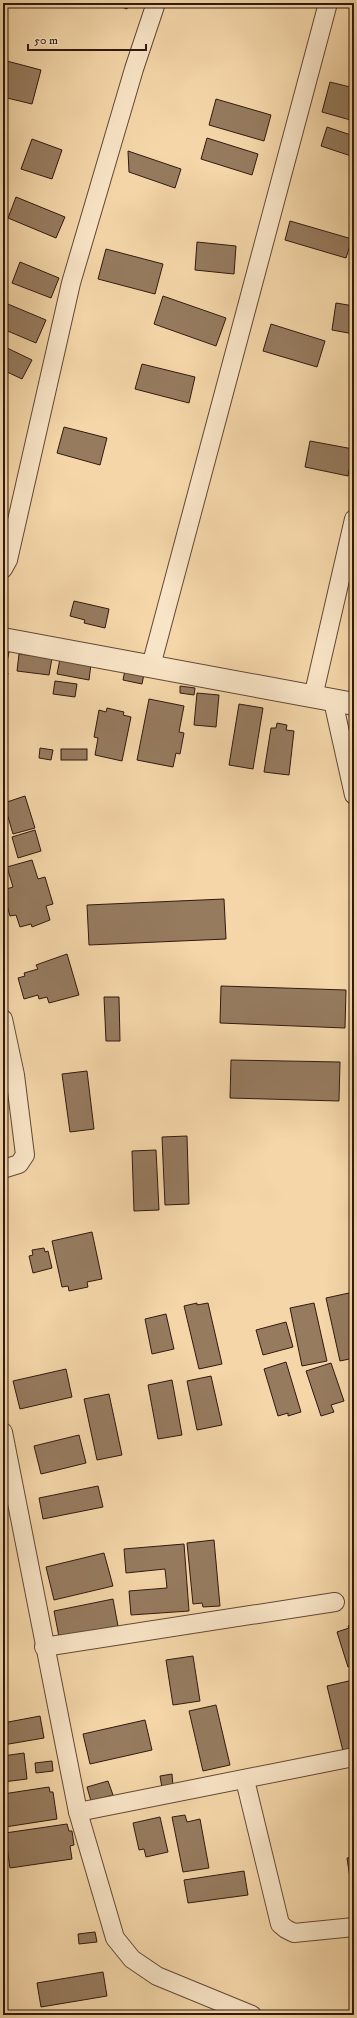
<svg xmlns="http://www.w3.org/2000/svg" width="357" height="2018" font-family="'IM FELL DW Pica',serif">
  <rect width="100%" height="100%" fill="#f4d6a8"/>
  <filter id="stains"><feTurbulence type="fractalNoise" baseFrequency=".005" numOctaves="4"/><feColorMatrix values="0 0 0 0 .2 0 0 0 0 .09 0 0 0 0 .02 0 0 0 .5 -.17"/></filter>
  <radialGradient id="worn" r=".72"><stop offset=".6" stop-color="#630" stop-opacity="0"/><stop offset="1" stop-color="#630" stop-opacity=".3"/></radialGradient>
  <!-- building -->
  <g fill="#967b5f" stroke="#31190f">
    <polygon points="111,3 129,3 127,9"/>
    <polygon points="3,60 41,70 32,104 3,97"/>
    <polygon points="330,82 354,88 354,121 322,112"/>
    <polygon points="216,99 271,115 264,141 209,125"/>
    <polygon points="327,127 354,136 354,157 321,146"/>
    <polygon points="207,138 258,154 252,175 201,159"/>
    <polygon points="32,139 62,150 52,179 21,169"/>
    <polygon points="128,151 181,169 175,188 129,172"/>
    <polygon points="16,197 65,217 56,238 8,218"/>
    <polygon points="290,221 352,239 346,258 285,240"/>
    <polygon points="197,242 236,246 234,274 195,270"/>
    <polygon points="106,249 163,264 155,294 98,279"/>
    <polygon points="20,262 59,278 51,298 12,283"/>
    <polygon points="163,296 226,318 216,346 154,324"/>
    <polygon points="3,302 46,320 36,343 3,329"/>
    <polygon points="336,303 354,306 354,334 332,330"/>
    <polygon points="271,324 325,341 317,367 263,351"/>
    <polygon points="3,346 32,360 22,379 3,370"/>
    <polygon points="142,364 195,377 189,403 135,389"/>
    <polygon points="64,427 107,438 100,465 57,453"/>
    <polygon points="310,441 353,449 348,476 305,467"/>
    <polygon points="74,601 109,609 105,628 84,623 85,620 70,616"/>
    <polygon points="3,651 9,652 6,667 3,666"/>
    <polygon points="19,654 52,658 49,675 17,671"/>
    <polygon points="60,659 91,664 89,680 57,674"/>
    <polygon points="125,670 144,674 142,684 123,680"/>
    <polygon points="3,671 8,673 3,694"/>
    <polygon points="55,681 77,684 75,697 53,694"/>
    <polygon points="180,686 195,688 194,695 180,693"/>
    <polygon points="197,693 219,695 216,727 194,725"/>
    <polygon points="149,699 184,706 179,732 184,733 180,754 176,753 173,767 137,760"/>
    <polygon points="239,704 263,708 253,769 229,765"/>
    <polygon points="107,708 124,712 123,715 131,717 122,761 95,755 98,738 94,737 99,710 106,712"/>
    <polygon points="277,723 287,725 286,730 294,731 289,775 264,772 271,728 276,728"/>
    <polygon points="40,748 53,750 51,760 39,758"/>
    <rect x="61" y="749" width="26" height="11"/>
    <polygon points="25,796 35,828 13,834 4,803"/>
    <polygon points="35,830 41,851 18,858 12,837"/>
    <polygon points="32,860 38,879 45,877 53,904 46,906 50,920 32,927 31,924 20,927 16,915 10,916 3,890 13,887 7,867"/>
    <polygon points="224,899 226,939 89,945 87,905"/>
    <polygon points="67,954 79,995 49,1003 47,997 39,999 38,995 24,999 18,978 25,976 24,973 38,969 36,965"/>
    <polygon points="221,986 346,990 345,1028 220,1023"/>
    <polygon points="104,997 119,997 120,1041 106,1041"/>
    <polygon points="231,1060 340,1062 339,1101 230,1098"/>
    <polygon points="3,1062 11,1089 3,1090"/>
    <polygon points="87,1071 94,1129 70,1132 62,1074"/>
    <polygon points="187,1136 189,1204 165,1205 162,1137"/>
    <polygon points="156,1150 159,1210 134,1211 132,1151"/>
    <polygon points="92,1232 102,1279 87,1282 88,1287 69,1291 68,1286 62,1287 52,1241"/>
    <polygon points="44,1248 45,1252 48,1251 52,1268 33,1273 29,1256 33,1255 32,1250"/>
    <polygon points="349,1293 354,1313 354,1358 340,1361 326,1298"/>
    <polygon points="197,1303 197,1305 208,1303 222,1364 199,1369 184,1306"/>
    <polygon points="314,1303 327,1361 302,1366 290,1308"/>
    <polygon points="166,1314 174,1349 152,1354 145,1319"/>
    <polygon points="286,1322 293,1347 263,1355 256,1330"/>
    <polygon points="286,1362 301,1412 288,1416 288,1413 278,1416 264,1369"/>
    <polygon points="331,1363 344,1401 331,1405 334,1412 321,1416 306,1371"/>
    <polygon points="66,1369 72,1397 20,1409 13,1381"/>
    <polygon points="211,1376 222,1425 197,1430 187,1381"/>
    <polygon points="172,1380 182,1435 158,1439 148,1385"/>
    <polygon points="109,1394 122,1455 97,1460 84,1399"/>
    <polygon points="79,1435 86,1463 41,1474 34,1446"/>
    <polygon points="98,1486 103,1507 43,1519 39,1498"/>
    <polygon points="214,1540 220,1606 203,1607 202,1603 193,1604 187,1543"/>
    <polygon points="184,1544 189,1611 131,1615 129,1591 167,1588 165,1569 126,1573 124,1549"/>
    <polygon points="104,1553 113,1586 54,1600 46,1567"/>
    <polygon points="113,1599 118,1626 59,1637 54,1611"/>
    <polygon points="354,1624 354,1665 348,1667 337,1632 349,1628 348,1626"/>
    <polygon points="193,1656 200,1701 173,1705 166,1660"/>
    <polygon points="353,1680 354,1749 343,1751 327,1686"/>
    <polygon points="216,1705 230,1765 203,1771 189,1711"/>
    <polygon points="40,1716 44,1738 3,1745 3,1723"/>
    <polygon points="145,1720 152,1750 90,1764 83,1734"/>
    <polygon points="24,1753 27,1779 3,1782 3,1756"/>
    <polygon points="52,1761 53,1771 36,1773 35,1763"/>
    <polygon points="172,1774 173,1787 162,1788 160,1776"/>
    <polygon points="108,1781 113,1795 91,1801 87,1787"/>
    <polygon points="49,1787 50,1792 53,1792 57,1819 5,1827 3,1794"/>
    <polygon points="185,1815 187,1822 200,1819 209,1868 183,1872 172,1817"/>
    <polygon points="160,1817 168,1852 146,1857 144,1849 139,1850 133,1823"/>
    <polygon points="67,1824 69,1831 72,1831 74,1845 70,1846 72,1859 10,1868 5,1833"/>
    <polygon points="354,1857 354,1904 347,1858"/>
    <polygon points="244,1871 248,1895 188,1903 184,1880"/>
    <polygon points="95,1932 97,1942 79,1944 78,1934"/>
    <polygon points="103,1972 107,1996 41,2007 37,1983"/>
  </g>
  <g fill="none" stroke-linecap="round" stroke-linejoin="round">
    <defs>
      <g id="minor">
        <polyline points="3,569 8,560 71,283 134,69 156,3"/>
        <polyline points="151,666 328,3"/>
        <polyline points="313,697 354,519"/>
        <polyline points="333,701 354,795"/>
        <polyline points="3,1019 15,1075 25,1155 19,1164 3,1169"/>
        <polyline points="3,1432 78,1812 115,1938 132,1959 157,1976 252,2015"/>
        <polyline points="44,1647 335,1602"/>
        <polyline points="245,1780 280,1924 286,1929 294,1933 354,1927"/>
        <polyline points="78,1812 354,1757"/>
      </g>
      <polyline id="tertiary" points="3,639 354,704"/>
    </defs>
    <!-- minor casing -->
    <use href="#minor" stroke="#624835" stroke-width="20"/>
    <!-- tertiary casing -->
    <use href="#tertiary" stroke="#624835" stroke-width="24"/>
    <!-- minor -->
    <use href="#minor" stroke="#f8e4c6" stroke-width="18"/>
    <!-- tertiary -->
    <use href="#tertiary" stroke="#f8e4c6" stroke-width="22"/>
  </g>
  <!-- margin -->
  <rect width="357" height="2018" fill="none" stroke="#f4d6a8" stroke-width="16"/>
  <rect x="4" y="4" width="349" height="2010" fill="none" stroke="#31190f" stroke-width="2"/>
  <rect x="8" y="8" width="341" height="2002" fill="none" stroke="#31190f"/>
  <!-- scale -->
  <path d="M28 44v6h118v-6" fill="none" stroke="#31190f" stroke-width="2"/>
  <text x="34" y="44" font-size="12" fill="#31190f" stroke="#f8e4c6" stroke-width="3" paint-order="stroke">50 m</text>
  <rect width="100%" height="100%" filter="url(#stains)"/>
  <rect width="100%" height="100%" fill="url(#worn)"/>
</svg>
